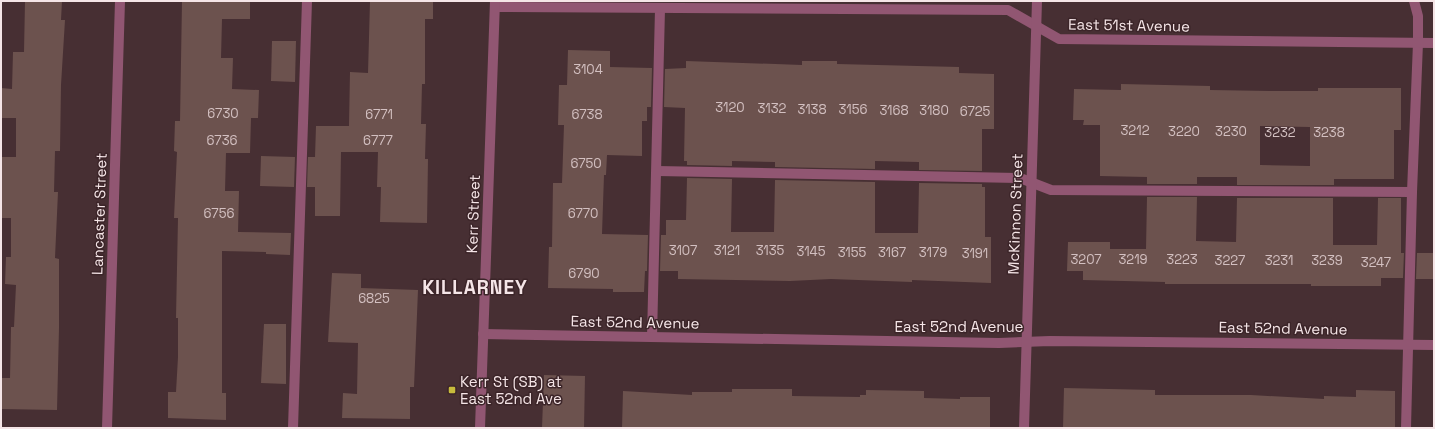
<svg xmlns="http://www.w3.org/2000/svg" width="1435" height="429" font-family="'Space Grotesk',sans-serif">
  <rect width="100%" height="100%" fill="#472f33"/>
  <!-- building -->
  <g fill="#6c524e" fill-rule="evenodd">
    <polygon points="25,1 62,1 61,20 65,20 61,85 60,151 55,151 54,192 58,192 55,258 59,259 59,328 57,410 1,409 1,378 10,378 11,327 14,327 16,285 5,284 6,257 11,257 11,218 1,218 1,157 16,157 16,118 1,118 1,88 12,89 13,52 24,52"/>
    <polygon points="182,1 250,1 250,19 222,19 221,58 233,58 232,89 259,90 258,118 251,118 250,153 226,153 225,191 239,191 238,232 291,233 290,255 266,254 266,252 222,251 222,393 226,393 226,420 168,418 168,392 176,392 178,357 178,318 176,318 178,218 174,218 177,152 174,151 175,121 180,121"/>
    <polygon points="370,1 433,1 433,19 425,19 425,84 422,84 421,124 426,124 425,159 428,159 427,223 380,222 381,187 377,187 378,152 341,152 340,216 315,216 315,187 307,187 308,157 315,157 316,126 349,126 350,72 368,73"/>
    <polygon points="272,41 296,41 295,82 271,81"/>
    <polygon points="568,50 610,51 610,67 652,68 651,107 647,107 647,121 642,121 642,156 607,155 606,175 604,175 602,234 648,235 647,271 645,271 644,292 613,292 613,289 548,288 549,247 552,247 553,183 562,183 564,125 558,125 559,85 567,85"/>
    <polygon points="686,61 802,65 802,61 837,61 837,64 959,67 959,73 994,74 994,129 982,129 982,171 919,170 919,162 875,161 875,169 775,167 775,162 732,161 732,166 687,165 687,161 684,161 685,108 664,107 665,69 686,68"/>
    <path d="M1121,84L1210,86V90L1270,91H1318V88H1401V130H1394V179H1334V185H1237V177H1197V184H1147V177L1100,176V125H1083L1084,120H1073L1074,89L1121,90ZM1260,126L1310,127V166L1260,165Z"/>
    <polygon points="261,156 295,157 294,187 260,186"/>
    <polygon points="687,178 732,179 731,232 774,232 775,180 875,182 875,233 918,233 919,183 982,184 982,187 985,187 985,237 991,237 991,283 912,280 912,282 831,279 790,281 678,279 678,271 660,271 661,235 666,235 666,220 686,220"/>
    <polygon points="1147,197 1197,197 1196,241 1236,242 1237,198 1333,198 1333,245 1377,245 1378,198 1401,198 1401,253 1404,253 1403,278 1381,278 1381,286 1311,286 1311,284 1165,284 1165,282 1083,280 1083,271 1067,271 1068,242 1110,242 1110,249 1146,249"/>
    <polygon points="1417,253 1434,253 1434,279 1416,279"/>
    <polygon points="332,273 361,274 361,288 418,290 414,387 410,387 410,419 342,418 343,393 357,394 358,343 328,342"/>
    <polygon points="264,324 286,324 286,384 261,383"/>
    <polygon points="544,375 585,376 584,428 542,428"/>
    <polygon points="1064,388 1155,390 1155,395 1251,395 1324,399 1324,396 1356,397 1356,390 1395,391 1395,428 1063,428"/>
    <polygon points="732,389 792,389 792,396 860,397 860,395 866,395 866,390 924,391 924,398 960,399 960,397 990,397 990,428 622,428 623,391 692,395 692,392 732,392"/>
  </g>
  <g fill="none" stroke-linecap="round" stroke-linejoin="round">
    <!-- service -->
    <g stroke="#915672" stroke-width="10">
      <polyline points="657,171 1020,178 1051,190 1412,192"/>
      <polyline points="652,337 660,9"/>
      <polyline points="293,428 307,1"/>
      <polyline points="1406,428 1412,192 1418,43 1418,16 1414,1"/>
    </g>
    <!-- minor -->
    <g stroke="#915672" stroke-width="10">
      <polyline points="495,7 1008,10 1059,39 1434,43"/>
      <polyline points="483,334 999,343 1050,341 1434,345"/>
      <polyline points="107,428 120,1"/>
      <polyline points="1024,428 1037,1"/>
    </g>
    <!-- tertiary -->
    <polyline stroke="#915672" stroke-width="10" points="480,428 495,1"/>
  </g>
  <!-- markers -->
  <rect fill="#c7bb3c" stroke="#3c2529" stroke-width="1.5" x="448" y="386" width="8" height="8" rx="2"/>
  <g text-anchor="middle" dominant-baseline="central" stroke-width="3" stroke-linejoin="round" paint-order="stroke">
    <!-- number labels -->
    <g font-size="13" fill="#d3c0c1">
      <text x="588" y="69">3104</text>
      <text x="730" y="107">3120</text>
      <text x="772" y="108">3132</text>
      <text x="812" y="109">3138</text>
      <text x="853" y="109">3156</text>
      <text x="894" y="110">3168</text>
      <text x="934" y="110">3180</text>
      <text x="975" y="111">6725</text>
      <text x="223" y="113">6730</text>
      <text x="379" y="114">6771</text>
      <text x="587" y="114">6738</text>
      <text x="1135" y="130">3212</text>
      <text x="1184" y="131">3220</text>
      <text x="1231" y="131">3230</text>
      <text x="1280" y="132">3232</text>
      <text x="1329" y="132">3238</text>
      <text x="222" y="140">6736</text>
      <text x="378" y="140">6777</text>
      <text x="586" y="163">6750</text>
      <text x="219" y="213">6756</text>
      <text x="583" y="213">6770</text>
      <text x="683" y="250">3107</text>
      <text x="727" y="250">3121</text>
      <text x="770" y="250">3135</text>
      <text x="811" y="251">3145</text>
      <text x="852" y="252">3155</text>
      <text x="892" y="252">3167</text>
      <text x="933" y="252">3179</text>
      <text x="975" y="253">3191</text>
      <text x="1086" y="259">3207</text>
      <text x="1133" y="259">3219</text>
      <text x="1182" y="259">3223</text>
      <text x="1230" y="260">3227</text>
      <text x="1279" y="260">3231</text>
      <text x="1327" y="260">3239</text>
      <text x="1376" y="262">3247</text>
      <text x="584" y="273">6790</text>
      <text x="374" y="298">6825</text>
    </g>
    <!-- street labels -->
    <g font-size="15" fill="#f5e5e7" stroke="#3c2529">
      <text transform="translate(1129 25) rotate(1)">East 51st Avenue</text>
      <text transform="translate(99 214) rotate(-88)">Lancaster Street</text>
      <text transform="translate(473 214) rotate(-88)">Kerr Street</text>
      <text transform="translate(1015 214) rotate(-88)">McKinnon Street</text>
      <text transform="translate(635 322) rotate(1)">East 52nd Avenue</text>
      <text x="959" y="326">East 52nd Avenue</text>
      <text transform="translate(1283 328) rotate(1)">East 52nd Avenue</text>
    </g>
    <!-- poi labels -->
    <g font-size="15" fill="#f5e5e7" stroke="#3c2529" text-anchor="start">
      <text x="460" y="381">Kerr St (SB) at<tspan x="460" dy="17">East 52nd Ave</tspan></text>
    </g>
    <!-- district labels -->
    <g font-size="19" font-weight="bold" letter-spacing="1" fill="#f5e5e7" stroke="#3c2529">
      <text x="475" y="287">KILLARNEY</text>
    </g>
  </g>
  <!-- border -->
  <rect width="1435" height="429" fill="none" stroke="#f5e5e7" stroke-width="4"/>
</svg>
